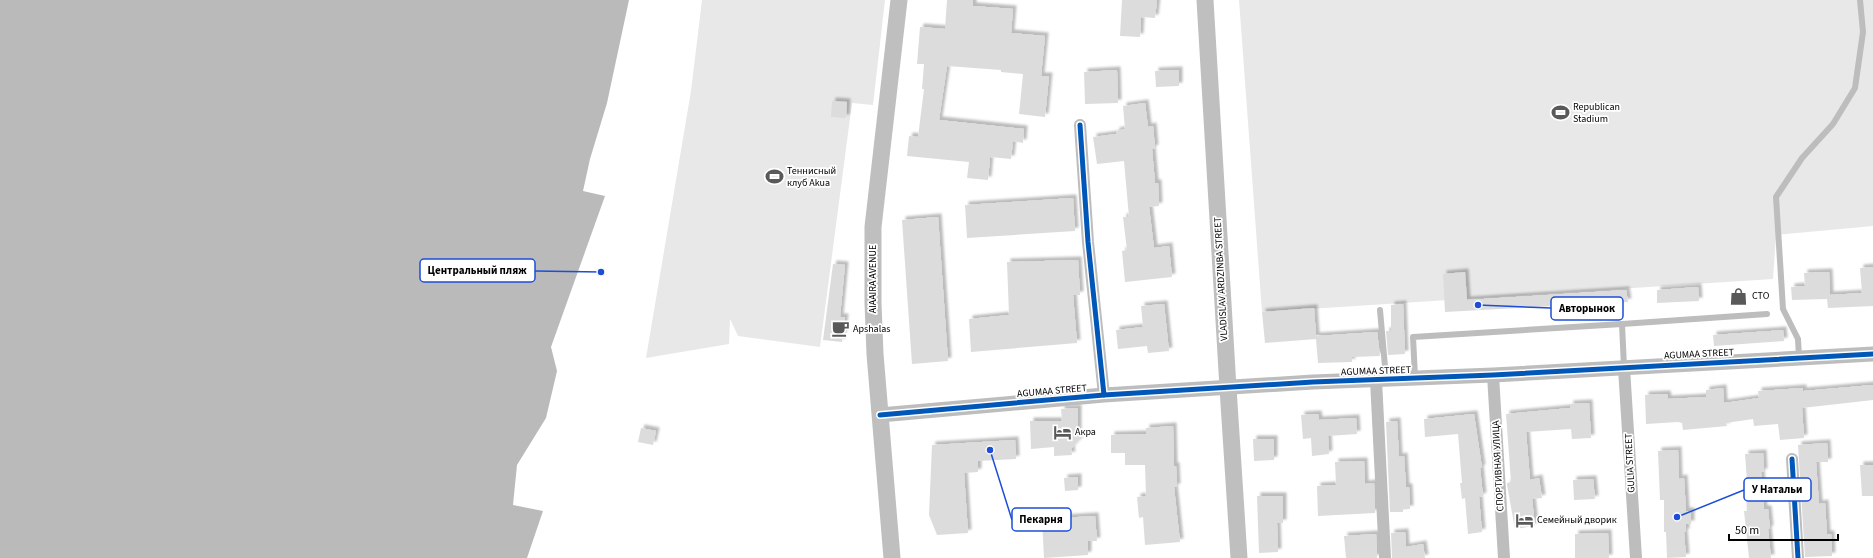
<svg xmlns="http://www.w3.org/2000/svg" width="1873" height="558" font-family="'Source Sans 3',sans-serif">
  <defs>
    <filter id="shadow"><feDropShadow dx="3.5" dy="-3.5" stdDeviation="1" flood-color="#0004"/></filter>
  </defs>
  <rect width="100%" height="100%" fill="#fff"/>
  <!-- green -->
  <g fill="#e8e8e8">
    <polygon points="702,0 885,0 873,105 852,103 820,347 738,336 730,319 729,344 646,358 691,91"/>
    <polygon points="1239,0 1873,0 1873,226 1776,235 1773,279 1262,312"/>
  </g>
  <!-- water -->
  <polygon fill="#bababa" points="0,0 629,0 607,103 590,159 583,191 605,196 551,347 557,371 546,418 517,465 513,505 543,511 527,558 0,558"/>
  <!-- building -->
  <g fill="#dcdcdc" filter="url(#shadow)">
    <polygon points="947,0 973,0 973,6 1013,9 1011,33 1045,36 1041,76 1049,76 1045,117 1019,114 1023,74 1001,72 1001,70 947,66 939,120 1024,129 1023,143 1013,141 1011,159 990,157 988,180 967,178 969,162 907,156 909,136 918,137 924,89 922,89 924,64 917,64 920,27 945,29"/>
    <polygon points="1122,0 1157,0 1155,18 1141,17 1140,37 1120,36"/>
    <polygon points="1117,70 1118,103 1085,104 1084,72"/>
    <polygon points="1179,70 1179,86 1156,87 1155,71"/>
    <polygon points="832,101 847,102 846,118 831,117"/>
    <polygon points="1145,103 1148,127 1153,126 1155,148 1152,149 1155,183 1158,183 1159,206 1149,207 1154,248 1169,246 1172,277 1125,282 1122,251 1127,250 1123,217 1129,217 1124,161 1097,164 1093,137 1116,134 1116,131 1125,129 1123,106"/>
    <polygon points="1073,198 1075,231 967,238 965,205"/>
    <polygon points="938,217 948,361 912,364 902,220"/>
    <polygon points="1078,260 1080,295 1073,295 1077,343 971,352 969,319 1009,315 1007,262"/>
    <polygon points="833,264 845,265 840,317 845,317 842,342 823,340"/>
    <polygon points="1873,267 1873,306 1828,308 1827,299 1792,300 1791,287 1805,286 1804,273 1829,272 1830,295 1862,293 1860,268"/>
    <polygon points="1465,272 1467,300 1626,290 1628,302 1445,312 1443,274"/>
    <polygon points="1698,287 1699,301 1657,303 1657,290"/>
    <polygon points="1164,304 1169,351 1148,353 1147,346 1118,349 1116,330 1143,327 1141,306"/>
    <polygon points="1403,304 1405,354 1388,355 1386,331 1391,331 1391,305"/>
    <polygon points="1314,308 1316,336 1377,332 1380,356 1352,357 1352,362 1318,363 1316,339 1265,343 1262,312"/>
    <polygon points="1783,330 1784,341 1714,346 1713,335"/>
    <polygon points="1873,385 1873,400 1802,408 1804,438 1780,440 1778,424 1754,426 1753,419 1726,423 1727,426 1683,430 1682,423 1678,422 1646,424 1645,395 1667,394 1668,399 1706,397 1706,390 1723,388 1724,403 1759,398 1758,391 1803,388 1803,391"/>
    <polygon points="1589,403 1591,438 1572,439 1571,429 1526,432 1530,480 1539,478 1542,498 1532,499 1535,526 1515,529 1507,485 1507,483 1511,482 1506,414 1570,408 1570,404"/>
    <polygon points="1078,408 1078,434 1082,437 1071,449 1072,455 1054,456 1054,447 1031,449 1030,421 1062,421 1061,409"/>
    <polygon points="1318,414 1319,420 1356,418 1357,434 1328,436 1329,454 1312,456 1311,438 1303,439 1301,415"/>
    <polygon points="1474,414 1482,468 1480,468 1483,496 1479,497 1482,532 1468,534 1465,498 1462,499 1460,483 1462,483 1458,434 1425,437 1424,419"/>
    <polygon points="1397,421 1399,457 1404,456 1406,487 1409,487 1410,509 1403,509 1403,512 1390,512 1386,422"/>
    <polygon points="1173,426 1174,466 1176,466 1177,487 1174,487 1180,542 1145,545 1143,517 1139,518 1137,497 1146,496 1145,465 1125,465 1125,453 1111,453 1111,435 1146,434 1146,428"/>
    <polygon points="641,428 656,431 653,445 638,442"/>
    <polygon points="1253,439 1274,439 1274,460 1254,461"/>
    <polygon points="1015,440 1016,459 978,461 978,472 964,473 968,533 937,535 929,515 932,445"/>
    <polygon points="1827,443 1828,462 1816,462 1819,504 1825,503 1827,534 1831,534 1832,556 1805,557 1798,445"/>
    <polygon points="1678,450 1679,479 1684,478 1686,511 1691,511 1691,524 1686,524 1686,532 1684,532 1686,557 1667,558 1666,532 1664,532 1664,500 1660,500 1658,451"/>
    <polygon points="1763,453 1764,472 1761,472 1764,509 1768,509 1770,529 1768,529 1771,558 1749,558 1744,511 1747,511 1745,480 1747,480 1745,454"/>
    <polygon points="1364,461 1365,484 1374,483 1375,513 1318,516 1317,486 1336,485 1335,462"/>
    <polygon points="1860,465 1873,465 1873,496 1862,496"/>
    <polygon points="1078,477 1078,490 1065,491 1064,478"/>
    <polygon points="1593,479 1595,499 1574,500 1573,480"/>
    <polygon points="1257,496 1283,496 1283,523 1277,523 1278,552 1259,553"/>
    <polygon points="1095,516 1097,541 1088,541 1088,555 1044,558 1042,519"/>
    <polygon points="1405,532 1406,547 1423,544 1425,558 1392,558 1391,533"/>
    <polygon points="1608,533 1609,558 1575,558 1575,534"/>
    <polygon points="1376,534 1377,558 1346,558 1344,536"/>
  </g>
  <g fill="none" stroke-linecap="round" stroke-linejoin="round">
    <!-- service -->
    <g stroke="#bdbdbd" stroke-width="6">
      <polyline points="1380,310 1386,378"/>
      <polyline points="1622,324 1767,314"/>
      <polyline points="1799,357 1798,339 1783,309 1776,197 1802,158 1833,124 1855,88 1863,32 1860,0"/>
      <polyline points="1415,377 1413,337 1622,324 1624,367"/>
    </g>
    <!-- minor -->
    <g stroke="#bdbdbd" stroke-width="12">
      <polyline points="1080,125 1088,242 1104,395"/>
      <polyline points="1624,368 1636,558"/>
      <polyline points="1493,375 1504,558"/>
      <polyline points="1376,380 1385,558"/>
      <polyline points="1792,459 1798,558"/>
    </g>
    <!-- tertiary -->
    <polyline stroke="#bdbdbd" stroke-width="15" points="880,415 1104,395 1313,382 1493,375 1873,354"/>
    <!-- secondary -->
    <g stroke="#bfbfbf" stroke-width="17">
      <polyline points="1205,0 1228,388 1239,558"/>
      <polyline points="892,558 875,354 873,303 873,227 899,0"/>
    </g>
    <defs>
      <g id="cycleway">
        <polyline points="1080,125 1088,242 1104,395"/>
        <polyline points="880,415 1104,395 1313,382 1493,375 1873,354"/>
        <polyline points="1792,459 1798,558"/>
      </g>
    </defs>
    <!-- cycleway casing -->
    <use href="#cycleway" stroke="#fff" stroke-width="8"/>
    <!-- cycleway -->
    <use href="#cycleway" stroke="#0057b8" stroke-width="5"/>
  </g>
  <!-- icons -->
  <defs>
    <symbol id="stadium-bare" viewBox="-9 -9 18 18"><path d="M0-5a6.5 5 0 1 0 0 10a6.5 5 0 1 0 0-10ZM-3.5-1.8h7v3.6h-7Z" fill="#595959" stroke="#fff" stroke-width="2.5" paint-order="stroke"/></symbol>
    <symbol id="shop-bare" viewBox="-9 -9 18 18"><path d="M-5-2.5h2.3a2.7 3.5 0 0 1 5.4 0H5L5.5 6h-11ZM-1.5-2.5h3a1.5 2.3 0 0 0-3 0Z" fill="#595959" stroke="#fff" stroke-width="2.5" paint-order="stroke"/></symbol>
    <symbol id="cafe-bare" viewBox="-9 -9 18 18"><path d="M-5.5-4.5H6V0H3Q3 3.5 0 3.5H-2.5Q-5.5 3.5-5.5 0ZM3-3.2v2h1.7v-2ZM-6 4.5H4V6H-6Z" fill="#595959" stroke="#fff" stroke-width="2.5" paint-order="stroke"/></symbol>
    <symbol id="hotel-bare" viewBox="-9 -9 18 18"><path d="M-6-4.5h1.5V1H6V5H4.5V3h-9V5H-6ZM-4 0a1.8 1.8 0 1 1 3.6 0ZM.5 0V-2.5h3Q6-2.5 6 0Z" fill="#595959" stroke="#fff" stroke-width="2.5" paint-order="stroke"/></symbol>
  </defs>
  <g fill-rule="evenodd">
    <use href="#stadium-bare" x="1548" y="100" width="25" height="25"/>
    <use href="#stadium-bare" x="762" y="164" width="25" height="25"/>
    <use href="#shop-bare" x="1726" y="284" width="25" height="25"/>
    <use href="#cafe-bare" x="828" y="316" width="25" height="25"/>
    <use href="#hotel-bare" x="1050" y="420" width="25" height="25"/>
    <use href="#hotel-bare" x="1512" y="508" width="25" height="25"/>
  </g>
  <g text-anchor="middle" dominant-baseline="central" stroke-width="3.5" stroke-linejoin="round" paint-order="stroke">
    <!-- poi labels -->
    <g font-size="10" fill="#000" stroke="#fff" text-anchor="start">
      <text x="1573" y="107">Republican<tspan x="1573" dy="12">Stadium</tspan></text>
      <text x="787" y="171">Теннисный<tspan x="787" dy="12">клуб Akua</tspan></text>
      <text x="1752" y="296">СТО</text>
      <text x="853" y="329">Apshalas</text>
      <text x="1075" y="432">Акра</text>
      <text x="1537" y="520">Семейный дворик</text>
    </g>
    <!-- street labels -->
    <g font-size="10" fill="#000" stroke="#fff">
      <text transform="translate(873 279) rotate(-90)">AIAAIRA AVENUE</text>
      <text transform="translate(1221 279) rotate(-93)">VLADISLAV ARDZINBA STREET</text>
      <text transform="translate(1699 354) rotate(-3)">AGUMAA STREET</text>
      <text transform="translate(1376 371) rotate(-2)">AGUMAA STREET</text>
      <text transform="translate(1052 391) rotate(-5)">AGUMAA STREET</text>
      <text transform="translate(1630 463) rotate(-93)">GULIA STREET</text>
      <text transform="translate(1498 466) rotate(-93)">СПОРТИВНАЯ УЛИЦА</text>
    </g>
  </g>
  <!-- callouts -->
  <path fill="none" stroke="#1d4ed8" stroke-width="1.5" d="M601 272L535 271M1478 305L1551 308M1677 517L1744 490M990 450L1012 520"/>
  <g fill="#1d4ed8" stroke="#fff" stroke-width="1.5">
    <circle cx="601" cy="272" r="4"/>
    <circle cx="1478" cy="305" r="4"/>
    <circle cx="1677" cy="517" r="4"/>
    <circle cx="990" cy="450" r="4"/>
  </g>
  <g fill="#fff" stroke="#1d4ed8" stroke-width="1.5">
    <rect x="420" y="259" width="115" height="23" rx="4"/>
    <rect x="1551" y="297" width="72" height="23" rx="4"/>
    <rect x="1744" y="478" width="67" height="23" rx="4"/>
    <rect x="1012" y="508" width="59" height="23" rx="4"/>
  </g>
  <g font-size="11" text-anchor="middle" font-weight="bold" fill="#000">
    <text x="477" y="274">Центральный пляж</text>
    <text x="1587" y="312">Авторынок</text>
    <text x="1777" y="493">У Натальи</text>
    <text x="1041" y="523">Пекарня</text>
  </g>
  <!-- scale -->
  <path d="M1729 534v6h109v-6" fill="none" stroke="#000000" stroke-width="2"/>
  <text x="1735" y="534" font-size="12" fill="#000000" stroke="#ffffff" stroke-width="3" paint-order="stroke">50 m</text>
</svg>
